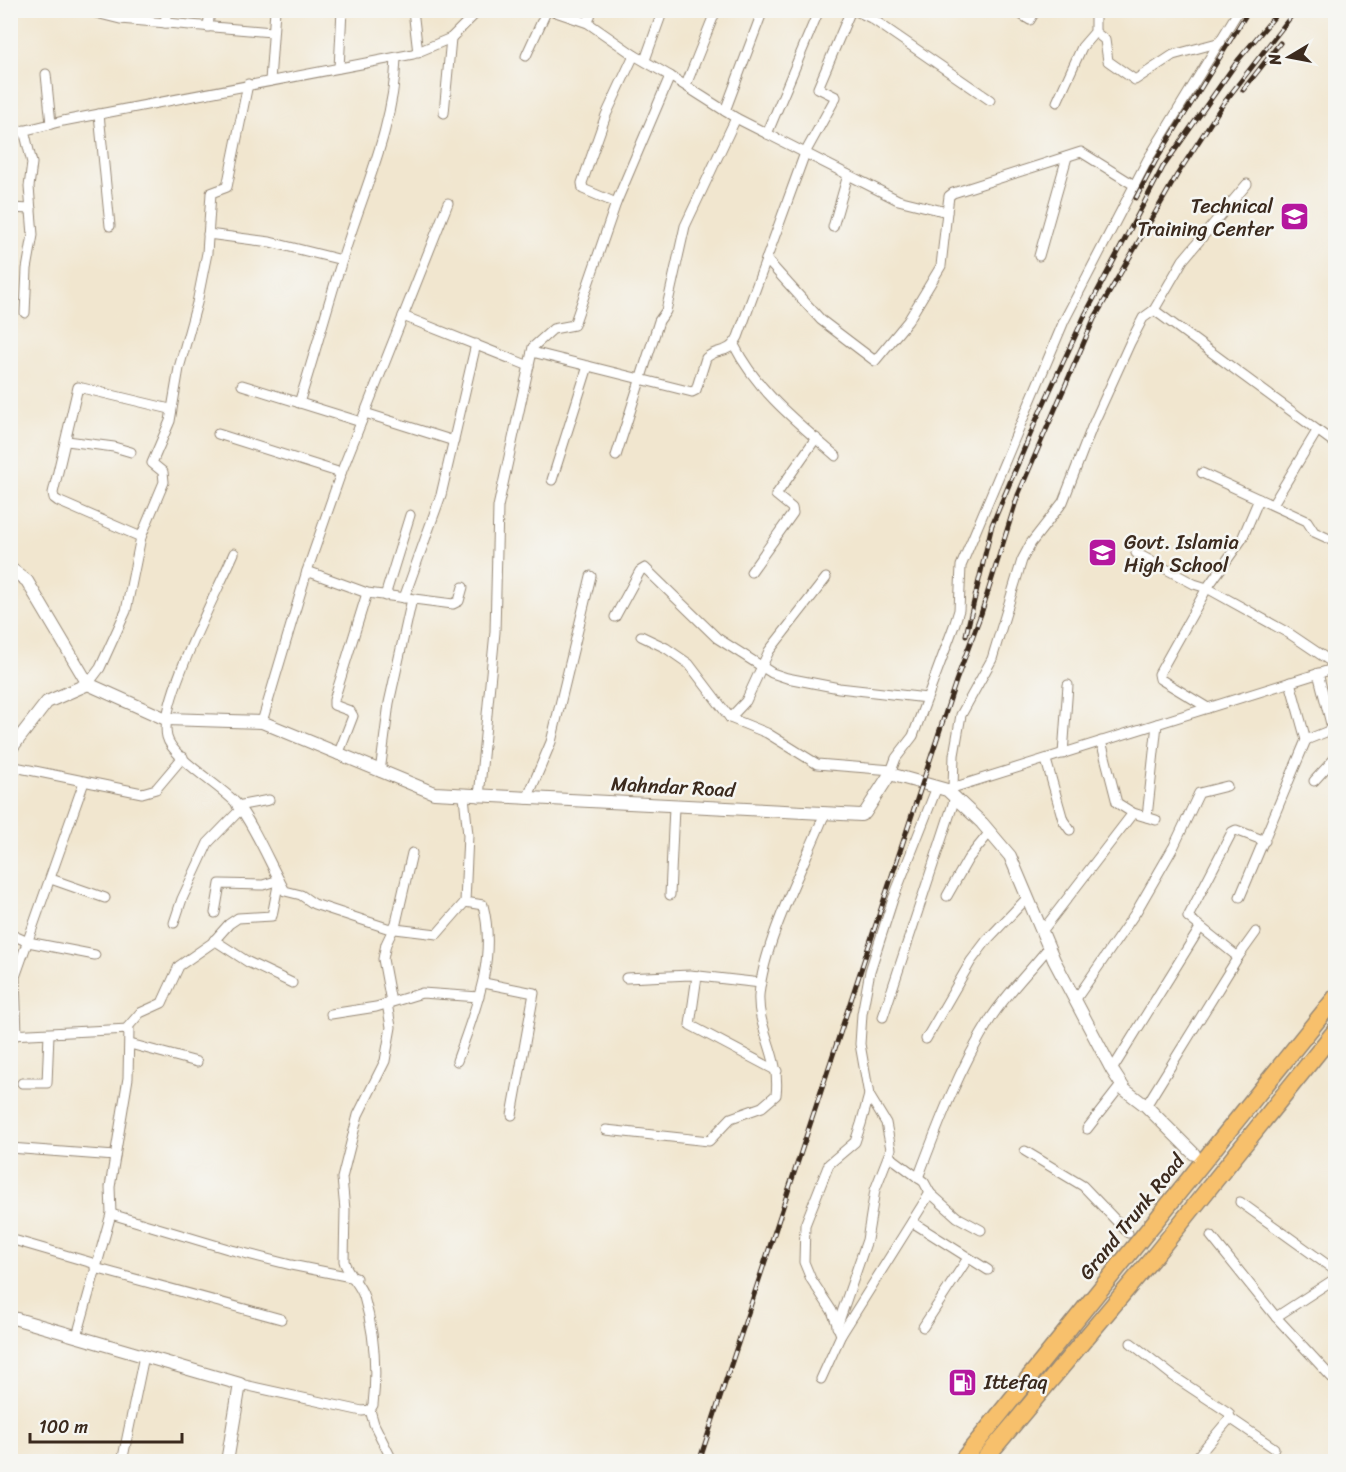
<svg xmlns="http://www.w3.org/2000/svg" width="1346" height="1472" font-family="Sriracha,sans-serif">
  <rect width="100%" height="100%" fill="#f6f6f2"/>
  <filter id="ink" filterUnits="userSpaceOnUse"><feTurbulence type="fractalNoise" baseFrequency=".0167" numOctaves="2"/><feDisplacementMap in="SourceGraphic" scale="12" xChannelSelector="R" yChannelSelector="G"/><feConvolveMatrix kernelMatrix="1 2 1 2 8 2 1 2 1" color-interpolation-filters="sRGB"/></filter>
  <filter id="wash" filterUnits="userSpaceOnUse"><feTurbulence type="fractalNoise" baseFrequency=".008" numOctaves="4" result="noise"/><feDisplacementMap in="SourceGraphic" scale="24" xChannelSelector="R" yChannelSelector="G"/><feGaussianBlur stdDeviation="1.35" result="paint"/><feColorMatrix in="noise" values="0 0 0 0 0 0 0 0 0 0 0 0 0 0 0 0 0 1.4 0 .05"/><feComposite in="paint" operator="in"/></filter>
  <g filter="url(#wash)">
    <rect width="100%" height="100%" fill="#f1e6cf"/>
  </g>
  <g filter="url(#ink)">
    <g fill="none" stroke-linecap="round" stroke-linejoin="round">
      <defs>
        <g id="minor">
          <polyline points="84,10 120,19 272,32"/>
          <polyline points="413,10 418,53"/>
          <polyline points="854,10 871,18 990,100"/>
          <polyline points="1014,10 1030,20 1036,10"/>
          <polyline points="165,23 167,10"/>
          <polyline points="588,23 592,10"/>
          <polyline points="208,27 210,10"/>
          <polyline points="1095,32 1105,40 1108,61 1135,80 1173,55 1221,42"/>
          <polyline points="526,56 547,10"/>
          <polyline points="645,60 663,10"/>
          <polyline points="339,68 342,10"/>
          <polyline points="46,74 51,124"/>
          <polyline points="670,76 736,118 898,200 947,212 949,196 953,193 1081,152 1134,185"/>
          <polyline points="270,81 275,10"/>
          <polyline points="686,85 716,10"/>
          <polyline points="1057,102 1082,47 1095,32 1095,10"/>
          <polyline points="725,111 763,10"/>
          <polyline points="444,113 451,38"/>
          <polyline points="99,114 110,226"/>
          <polyline points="24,130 32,163 29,187 33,235 27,269 25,313"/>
          <polyline points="10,134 63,121 413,54 451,38 479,10"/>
          <polyline points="767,134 819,10"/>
          <polyline points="1247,184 1183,260 1154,310 1336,444"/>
          <polyline points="616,203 583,189 582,183 606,115 634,55"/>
          <polyline points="10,208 31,209"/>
          <polyline points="833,227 848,175"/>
          <polyline points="208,234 270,242 342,260"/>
          <polyline points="1039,256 1067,157"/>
          <polyline points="766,259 821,320 875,361 908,321 941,266 947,212"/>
          <polyline points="403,316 529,366"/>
          <path d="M734,345C757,391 798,423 836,456"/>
          <path d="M532,352L692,392L696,390L706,358C718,347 728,356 738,337L805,153L836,97L818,88L851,10"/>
          <polyline points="242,385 361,422"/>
          <path d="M299,403C316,351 329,299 346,248C366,185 394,125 396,58"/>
          <polyline points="365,413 454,441"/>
          <polyline points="218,434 341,473"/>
          <polyline points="67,441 114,447 131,452"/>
          <polyline points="616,456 659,321 666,311 685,226 736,118"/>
          <polyline points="1202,473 1307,521 1314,532 1336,542"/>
          <polyline points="552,480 588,366"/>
          <polyline points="1273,504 1317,431"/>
          <polyline points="141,537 58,501 54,498 53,493 78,387 170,409"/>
          <path d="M234,553C218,591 158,702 167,737C172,758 221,786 236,803C252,821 272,868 285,891L301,895L314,904L387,928L437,934L465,902L468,835L464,796"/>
          <polyline points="1136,553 1194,584 1207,588 1290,634 1336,665"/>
          <polyline points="307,571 367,593 453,604 459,601 463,587"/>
          <polyline points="751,572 793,513 792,508 776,495 816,438"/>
          <polyline points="385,596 410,515"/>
          <polyline points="404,598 441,495 476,344"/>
          <polyline points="615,617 640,571 645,568 717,638 772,673 787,678 839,688 927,698"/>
          <polyline points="641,636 666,648 689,664 730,718 767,733 817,764 892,770"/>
          <polyline points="1318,673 1331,724 1336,727"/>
          <polyline points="88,684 100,668 126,611 141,537 164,482 163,472 152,463 170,421 179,368 197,303 207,253 211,193 227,187 248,84"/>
          <polyline points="1208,708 1160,679 1159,674 1207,588 1242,539 1259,499"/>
          <polyline points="730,718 746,701 769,651 826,578"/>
          <polyline points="262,722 307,571 341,473 448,203"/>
          <polyline points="1306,740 1336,728"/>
          <polyline points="1101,741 1117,803 1133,813 1156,820"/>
          <polyline points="1063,754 1068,685"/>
          <polyline points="338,755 353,716 350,711 334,705 334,700 367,593"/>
          <polyline points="1046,760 1063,820 1070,830"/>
          <polyline points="10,766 142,793 156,789 183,757"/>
          <polyline points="380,772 389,703 412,599"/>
          <polyline points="890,774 896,758 913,736 955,623 959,610 961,566 1064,321 1148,159 1239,10"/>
          <polyline points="1314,781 1336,757"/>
          <polyline points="953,788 954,755 961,715 992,659 1022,560 1031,543 1063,502 1092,427 1130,343 1143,318 1154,310"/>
          <polyline points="949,789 1336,668"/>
          <polyline points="479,797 495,632 498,507 533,347 553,329 574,325 616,203 670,76 634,55 588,23 550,10"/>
          <polyline points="527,799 551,742 591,576"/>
          <polyline points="237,806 269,800"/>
          <polyline points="1147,817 1157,724"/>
          <polyline points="51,879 105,898"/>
          <polyline points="670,895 674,807"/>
          <polyline points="947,896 968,859 990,832"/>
          <polyline points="1240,897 1306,740 1290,682"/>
          <polyline points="174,923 182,899 208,843 240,810"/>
          <polyline points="1043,930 1133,813"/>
          <polyline points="10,934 28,942 95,955"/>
          <polyline points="214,940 248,962 292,983"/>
          <polyline points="1238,957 1188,917 1232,832 1236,830 1265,841"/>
          <polyline points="697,976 690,1025 777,1071"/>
          <polyline points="626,978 690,975 761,983"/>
          <polyline points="484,983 534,993 512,1115"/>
          <polyline points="1076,999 1136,912 1174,846 1199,793 1227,786"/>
          <polyline points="391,1002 383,959 386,944 396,923 412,853"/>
          <polyline points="331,1014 376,1007 422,993 479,997"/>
          <polyline points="883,1017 955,798"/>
          <polyline points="127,1028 140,1013 162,1003 179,966 212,943 229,924 238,918 272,916 279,880 263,885 220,884 215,913"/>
          <polyline points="10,1035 129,1029 128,1078 110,1187 111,1214 77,1336"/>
          <polyline points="17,1035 15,977 84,782"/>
          <polyline points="926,1039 971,961 987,940 1028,897"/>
          <polyline points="130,1044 197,1062"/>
          <path d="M457,1061C475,1010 497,960 483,905L465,902"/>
          <polyline points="1112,1070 1200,928"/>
          <polyline points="22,1083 47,1083 49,1034"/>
          <polyline points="1146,1106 1238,957 1256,932"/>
          <polyline points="1087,1129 1122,1084"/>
          <path d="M606,1130L709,1141L731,1118L762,1107L776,1095C781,1056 757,1030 759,995C764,941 804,865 825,813"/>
          <polyline points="10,1148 115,1156"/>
          <polyline points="1025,1151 1083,1186 1128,1233"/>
          <polyline points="889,1156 924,1182 930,1193 957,1217 981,1230"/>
          <path d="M918,1178C939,1122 959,1069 991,1018C1007,993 1030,971 1049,947"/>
          <polyline points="1240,1202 1336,1271"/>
          <polyline points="111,1214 228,1249 291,1265 356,1278"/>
          <polyline points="912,1222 988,1270"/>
          <polyline points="1211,1236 1276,1317 1336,1382"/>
          <polyline points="10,1239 96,1264"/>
          <polyline points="95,1268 281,1319"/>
          <polyline points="1276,1317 1336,1278"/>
          <polyline points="837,1327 867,1240 875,1190 891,1149 886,1123 869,1095"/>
          <polyline points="923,1327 968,1258"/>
          <polyline points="841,1335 930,1193"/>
          <polyline points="1131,1343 1173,1376 1229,1413 1230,1418 1193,1462"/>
          <polyline points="821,1379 841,1335 832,1311 811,1279 804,1262 805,1225 829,1164 855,1142 861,1124 869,1095 860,1044 862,1014 870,971 893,899 937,787"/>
          <path d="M240,1384L362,1411L370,1410L373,1405C377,1370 374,1331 364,1297C360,1283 347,1274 344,1261L345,1210L342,1178L358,1115L385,1061L391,1027L387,1003"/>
          <polyline points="370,1410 374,1424 393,1462"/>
          <polyline points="1230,1418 1274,1448"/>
          <polyline points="122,1462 144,1356"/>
        </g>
        <g id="tertiary">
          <polyline points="10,568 27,581 88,684 166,719 262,722 434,793 861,815 865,813 890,774 947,790 982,823 1010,856 1054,960 1112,1070 1125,1090 1146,1106 1194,1154"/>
          <polyline points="10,750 47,702 88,684"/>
          <polyline points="10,1317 240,1384 227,1462"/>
        </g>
        <g id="trunk">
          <polyline points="961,1462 1336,997"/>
          <polyline points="982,1462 1156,1254 1336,1030"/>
        </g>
      </defs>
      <!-- minor casing -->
      <use href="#minor" stroke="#968876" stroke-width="11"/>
      <!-- tertiary casing -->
      <use href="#tertiary" stroke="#968876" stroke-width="14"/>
      <!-- trunk casing -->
      <use href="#trunk" stroke="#968876" stroke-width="19"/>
      <!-- minor -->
      <use href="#minor" stroke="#fff" stroke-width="9"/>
      <!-- tertiary -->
      <use href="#tertiary" stroke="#fff" stroke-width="12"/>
      <!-- trunk -->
      <use href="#trunk" stroke="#f7c06c" stroke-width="16"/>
      <defs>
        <g id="rail">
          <polyline points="1243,90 1280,43"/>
          <polyline points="1136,198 1155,162 1249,10"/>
          <polyline points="966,635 992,525 1038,416 1085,315 1163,167 1239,59 1280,10"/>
          <polyline points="699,1462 956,681 981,614 1018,495 1094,319 1177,175 1223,104 1296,10"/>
        </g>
      </defs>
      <!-- rail casing -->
      <use href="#rail" stroke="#3b2a1e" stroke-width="5"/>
      <!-- rail -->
      <use href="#rail" stroke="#f6f6f2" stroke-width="3" stroke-dasharray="9" stroke-linecap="butt"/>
    </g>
  </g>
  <!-- icons -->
  <defs>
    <symbol id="university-square" viewBox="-11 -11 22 22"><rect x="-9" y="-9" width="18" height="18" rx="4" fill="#b5179e" stroke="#f6f6f2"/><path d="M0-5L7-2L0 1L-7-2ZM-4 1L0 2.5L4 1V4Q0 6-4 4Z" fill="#fff"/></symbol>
    <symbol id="school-square" viewBox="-11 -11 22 22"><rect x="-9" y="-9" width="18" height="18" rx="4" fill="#b5179e" stroke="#f6f6f2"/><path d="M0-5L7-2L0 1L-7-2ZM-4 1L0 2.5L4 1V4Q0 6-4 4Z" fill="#fff"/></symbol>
    <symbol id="fuel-square" viewBox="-11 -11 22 22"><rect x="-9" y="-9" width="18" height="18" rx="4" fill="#b5179e" stroke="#f6f6f2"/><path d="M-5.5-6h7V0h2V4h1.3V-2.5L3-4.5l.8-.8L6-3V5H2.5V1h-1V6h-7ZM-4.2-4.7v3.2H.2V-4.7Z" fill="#fff"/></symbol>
  </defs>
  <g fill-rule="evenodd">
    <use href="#university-square" x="1278" y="200" width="33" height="33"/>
    <use href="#school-square" x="1086" y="536" width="33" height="33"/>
    <use href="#fuel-square" x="946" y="1366" width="33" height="33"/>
  </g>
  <g text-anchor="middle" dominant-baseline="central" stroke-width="5" stroke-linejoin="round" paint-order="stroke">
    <!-- poi labels -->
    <g font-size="20" fill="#3b2a1e" stroke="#f6f6f2" text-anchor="start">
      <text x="1273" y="206" text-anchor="end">Technical<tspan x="1273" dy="23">Training Center</tspan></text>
      <text x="1124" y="542">Govt. Islamia<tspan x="1124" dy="23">High School</tspan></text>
      <text x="984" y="1382">Ittefaq</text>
    </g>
    <!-- street labels -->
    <g font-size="20" fill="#3b2a1e" stroke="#f6f6f2">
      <text transform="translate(673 787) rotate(3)">Mahndar Road</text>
      <text transform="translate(1132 1217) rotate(-51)">Grand Trunk Road</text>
    </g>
  </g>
  <!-- margin -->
  <rect width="1346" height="1472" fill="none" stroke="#f6f6f2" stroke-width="36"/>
  <!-- north arrow -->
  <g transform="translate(1289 57) rotate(260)" stroke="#f6f6f2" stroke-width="4.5" paint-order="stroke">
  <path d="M0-4.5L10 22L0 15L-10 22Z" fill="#3b2a1e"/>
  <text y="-9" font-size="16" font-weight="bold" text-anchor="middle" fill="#3b2a1e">N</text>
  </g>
  <!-- scale -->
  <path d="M30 1433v9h152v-9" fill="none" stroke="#3b2a1e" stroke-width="3"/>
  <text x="39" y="1433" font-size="18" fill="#3b2a1e" stroke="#f6f6f2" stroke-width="4.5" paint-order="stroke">100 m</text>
</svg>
